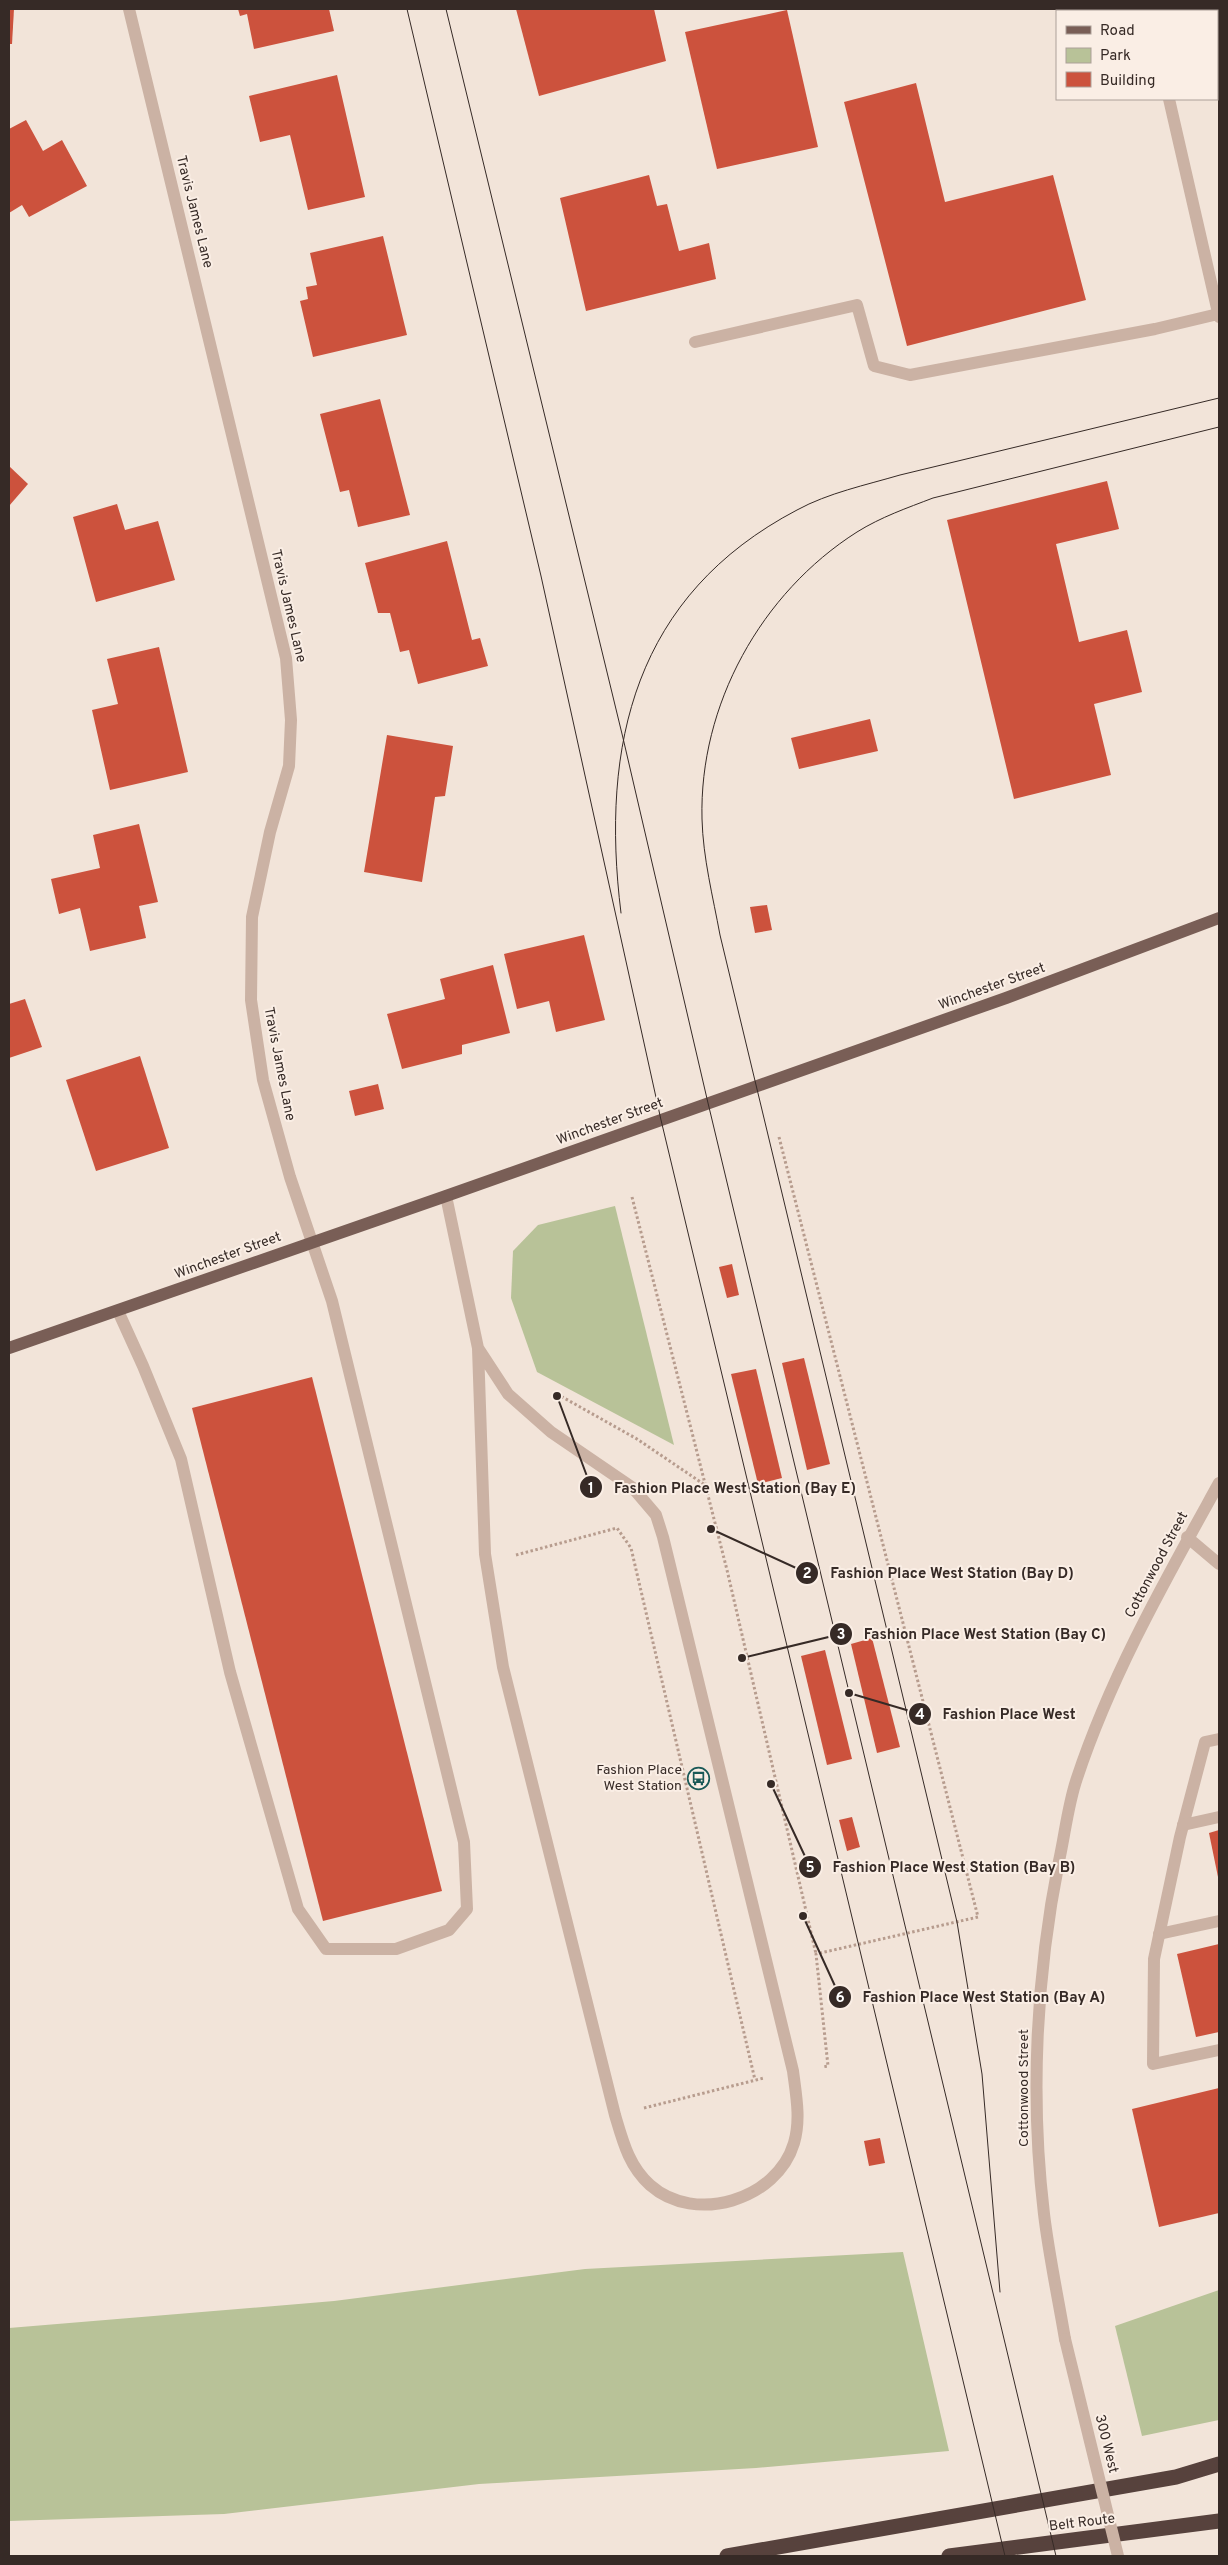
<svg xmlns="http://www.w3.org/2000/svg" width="1228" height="2565" font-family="Overpass,sans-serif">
  <rect width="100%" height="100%" fill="#f2e4d9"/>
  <!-- green -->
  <g fill="#b8c298">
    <polygon points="615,1206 674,1445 537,1372 511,1298 513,1251 538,1225"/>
    <polygon points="903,2252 949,2451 756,2468 479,2484 224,2514 9,2521 9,2328 334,2301 585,2269"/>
    <polygon points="1219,2290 1219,2420 1142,2436 1115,2326"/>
  </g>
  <!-- building -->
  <g fill="#cc523d">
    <polygon points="9,9 14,9 12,44 9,44"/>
    <polygon points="238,9 329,9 334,31 254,49 247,14 240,16"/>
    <polygon points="516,9 654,9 666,61 539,96"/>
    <polygon points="787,10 818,147 717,169 685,32"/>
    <polygon points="337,75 365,197 308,210 290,135 260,142 249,96"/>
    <polygon points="916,83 945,202 1053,175 1086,300 907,346 844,102"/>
    <polygon points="26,120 43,151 62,140 87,186 29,217 22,205 9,213 9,129"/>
    <polygon points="649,175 657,206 667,204 679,251 709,243 716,279 586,311 560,198"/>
    <polygon points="383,236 407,335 313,357 300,301 308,299 306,287 317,285 310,253"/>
    <polygon points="380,399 410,515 358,527 349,490 340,492 320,414"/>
    <polygon points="9,466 28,484 9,506"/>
    <polygon points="1107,481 1119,529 1056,544 1079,642 1127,630 1142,692 1094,704 1111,775 1014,799 947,520"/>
    <polygon points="117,504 125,530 158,521 175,580 96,602 73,517"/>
    <polygon points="447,541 472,640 480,638 488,666 418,684 409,650 400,652 390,613 378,613 365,563"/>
    <polygon points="159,647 188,772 110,790 92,710 118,704 107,659"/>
    <polygon points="870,719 878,751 799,769 791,738"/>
    <polygon points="387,735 453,746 445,796 435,797 422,882 364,872"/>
    <polygon points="139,824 158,902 139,906 146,938 90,951 80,908 59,914 51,879 100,868 93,835"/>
    <polygon points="767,905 772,930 755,933 750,907"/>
    <polygon points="584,935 605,1020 556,1032 549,1001 517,1009 504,954"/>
    <polygon points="493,965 510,1033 462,1045 462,1054 402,1069 387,1014 445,999 440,979"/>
    <polygon points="25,999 42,1047 9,1058 9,1004"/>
    <polygon points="140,1056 169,1148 96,1171 66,1080"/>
    <polygon points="378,1084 384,1109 355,1116 349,1091"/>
    <polygon points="732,1264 739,1295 727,1298 719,1267"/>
    <polygon points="804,1358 830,1464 807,1470 782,1363"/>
    <polygon points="756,1369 782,1478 758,1484 731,1374"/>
    <polygon points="312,1377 442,1891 323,1921 192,1408"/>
    <polygon points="872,1638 900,1747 877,1753 851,1644"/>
    <polygon points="825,1650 852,1759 827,1765 801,1656"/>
    <polygon points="852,1817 860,1847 847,1851 839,1820"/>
    <polygon points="1219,1830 1219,1877 1218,1877 1209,1833"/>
    <polygon points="1219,1944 1219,2032 1196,2037 1177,1954"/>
    <polygon points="1219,2088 1219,2213 1159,2227 1132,2109"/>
    <polygon points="880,2138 885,2163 869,2166 864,2141"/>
  </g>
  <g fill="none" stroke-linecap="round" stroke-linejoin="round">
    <!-- path -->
    <g stroke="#b79c8e" stroke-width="3" stroke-dasharray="2.5 2.5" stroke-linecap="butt">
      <polyline points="779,1137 978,1917 816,1954 828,2066 822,2067"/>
      <polyline points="632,1197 727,1570 816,1954"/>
      <polyline points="557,1394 637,1439 705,1485"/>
      <polyline points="516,1555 617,1528 631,1548 755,2080"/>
      <polyline points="644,2108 764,2078"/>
    </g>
    <!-- minor -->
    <g stroke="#cbb2a4" stroke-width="12">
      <polyline points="1148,9 1149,11"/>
      <polyline points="1169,99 1219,317"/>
      <polyline points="695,342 857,305 874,366 910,375 1155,329 1218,314"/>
      <path d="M446,1196L478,1348L485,1554L503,1667L615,2115C623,2142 629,2166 650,2185C695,2225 777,2200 794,2143C801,2119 796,2095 793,2071L663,1537L656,1515L633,1488L551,1432L508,1394L478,1348"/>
      <polyline points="118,1311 143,1366 181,1459 230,1672 298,1909 326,1949 396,1949 449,1930 467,1909 464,1842 332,1301 290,1177 263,1080 251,1000 252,917 270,832 289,766 291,720 286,658 129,9"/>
      <polyline points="1187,1537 1219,1564"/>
      <polyline points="1219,1739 1205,1742 1180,1837 1154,1959 1153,2064 1219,2050"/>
      <polyline points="1183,1825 1219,1817"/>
      <polyline points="1159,1934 1219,1921"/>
      <path d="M1065,2339C1058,2297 1049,2256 1044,2214C1030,2098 1036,1976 1059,1861C1065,1834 1068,1804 1077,1778C1112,1673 1166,1579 1219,1483"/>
    </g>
    <!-- major -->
    <polyline stroke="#795e56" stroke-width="12" points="9,1348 446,1196 1006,998 1219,918"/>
    <!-- highway -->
    <g stroke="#57423d" stroke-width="15">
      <polyline points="727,2556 1176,2477 1219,2464"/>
      <polyline points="949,2556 1219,2521"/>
    </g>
    <!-- tram -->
    <g stroke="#362a26" stroke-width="1">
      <polyline points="407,9 541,576 661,1120 1005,2556"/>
      <polyline points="446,9 623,738 708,1103 1056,2556"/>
      <path d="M621,913C600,744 635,595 797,510C828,493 866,485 900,475L1219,398"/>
      <path d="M1000,2292L982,2074L957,1922L720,935C713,897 703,858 702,819C699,705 761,593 857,532C881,517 907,508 933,498L1219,427"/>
    </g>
    <!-- minor-bridge -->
    <polyline stroke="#cbb2a4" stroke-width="12" points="1065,2339 1118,2556"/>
  </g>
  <!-- icons -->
  <defs>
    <symbol id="bus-ring" viewBox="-11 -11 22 22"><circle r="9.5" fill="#faeee5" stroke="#1a5957" stroke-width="1.5"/><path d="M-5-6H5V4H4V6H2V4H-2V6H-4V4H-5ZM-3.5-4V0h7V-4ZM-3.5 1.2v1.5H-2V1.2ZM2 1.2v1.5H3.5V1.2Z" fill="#1a5957"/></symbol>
  </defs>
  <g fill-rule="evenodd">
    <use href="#bus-ring" x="686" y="1766" width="25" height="25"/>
  </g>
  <g text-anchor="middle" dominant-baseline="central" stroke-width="4" stroke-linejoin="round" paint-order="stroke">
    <!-- street labels -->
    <g font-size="14" fill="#362a26" stroke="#faeee5">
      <text transform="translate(194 212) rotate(76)">Travis James Lane</text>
      <text transform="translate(288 606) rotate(77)">Travis James Lane</text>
      <text transform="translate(992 987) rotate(-20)">Winchester Street</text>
      <text transform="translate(279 1064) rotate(79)">Travis James Lane</text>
      <text transform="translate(610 1122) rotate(-20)">Winchester Street</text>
      <text transform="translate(228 1256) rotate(-20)">Winchester Street</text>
      <text transform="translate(1157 1565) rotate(-62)">Cottonwood Street</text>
      <text transform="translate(1024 2088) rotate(-90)">Cottonwood Street</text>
      <text transform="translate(1106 2444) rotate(76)">300 West</text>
      <text transform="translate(1082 2523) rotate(-7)">Belt Route</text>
    </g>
    <!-- poi labels -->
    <g font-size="14" fill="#362a26" stroke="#faeee5" text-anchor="end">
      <text x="682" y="1770">Fashion Place<tspan x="682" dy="16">West Station</tspan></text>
    </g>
  </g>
  <!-- callouts -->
  <path fill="none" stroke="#362a26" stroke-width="2" d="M557 1396L591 1487M711 1529L807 1573M742 1658L841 1634M849 1693L920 1714M771 1784L810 1867M803 1916L840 1997"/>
  <g fill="#362a26" stroke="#faeee5" stroke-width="2">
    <circle cx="557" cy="1396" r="5"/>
    <circle cx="711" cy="1529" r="5"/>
    <circle cx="742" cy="1658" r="5"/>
    <circle cx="849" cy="1693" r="5"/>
    <circle cx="771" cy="1784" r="5"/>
    <circle cx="803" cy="1916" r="5"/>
    <circle cx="591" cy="1487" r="12"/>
    <circle cx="807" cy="1573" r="12"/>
    <circle cx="841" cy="1634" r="12"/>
    <circle cx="920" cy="1714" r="12"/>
    <circle cx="810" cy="1867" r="12"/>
    <circle cx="840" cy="1997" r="12"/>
  </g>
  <g font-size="15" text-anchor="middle" font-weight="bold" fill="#fff">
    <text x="591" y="1493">1</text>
    <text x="807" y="1578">2</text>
    <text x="841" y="1639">3</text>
    <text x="920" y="1719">4</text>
    <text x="810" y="1872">5</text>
    <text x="840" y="2002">6</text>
  </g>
  <g font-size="15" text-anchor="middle" font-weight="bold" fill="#362a26" stroke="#faeee5" stroke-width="4" stroke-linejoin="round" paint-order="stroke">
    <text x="735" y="1493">Fashion Place West Station (Bay E)</text>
    <text x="952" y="1578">Fashion Place West Station (Bay D)</text>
    <text x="985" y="1639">Fashion Place West Station (Bay C)</text>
    <text x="1009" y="1719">Fashion Place West</text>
    <text x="954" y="1872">Fashion Place West Station (Bay B)</text>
    <text x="984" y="2002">Fashion Place West Station (Bay A)</text>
  </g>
  <!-- border -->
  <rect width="1228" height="2565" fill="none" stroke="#362a26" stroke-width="20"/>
  <!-- legend -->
  <rect x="1056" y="10" width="162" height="90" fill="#faeee5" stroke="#aca099"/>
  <rect x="1066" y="26" width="25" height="8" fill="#795e56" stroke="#aca099"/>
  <text x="1100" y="35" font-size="15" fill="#362a26">Road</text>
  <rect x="1066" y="48" width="25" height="15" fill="#b8c298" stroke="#aca099"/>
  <text x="1100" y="60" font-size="15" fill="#362a26">Park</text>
  <rect x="1066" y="72" width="25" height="15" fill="#cc523d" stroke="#aca099"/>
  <text x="1100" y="85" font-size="15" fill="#362a26">Building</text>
</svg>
